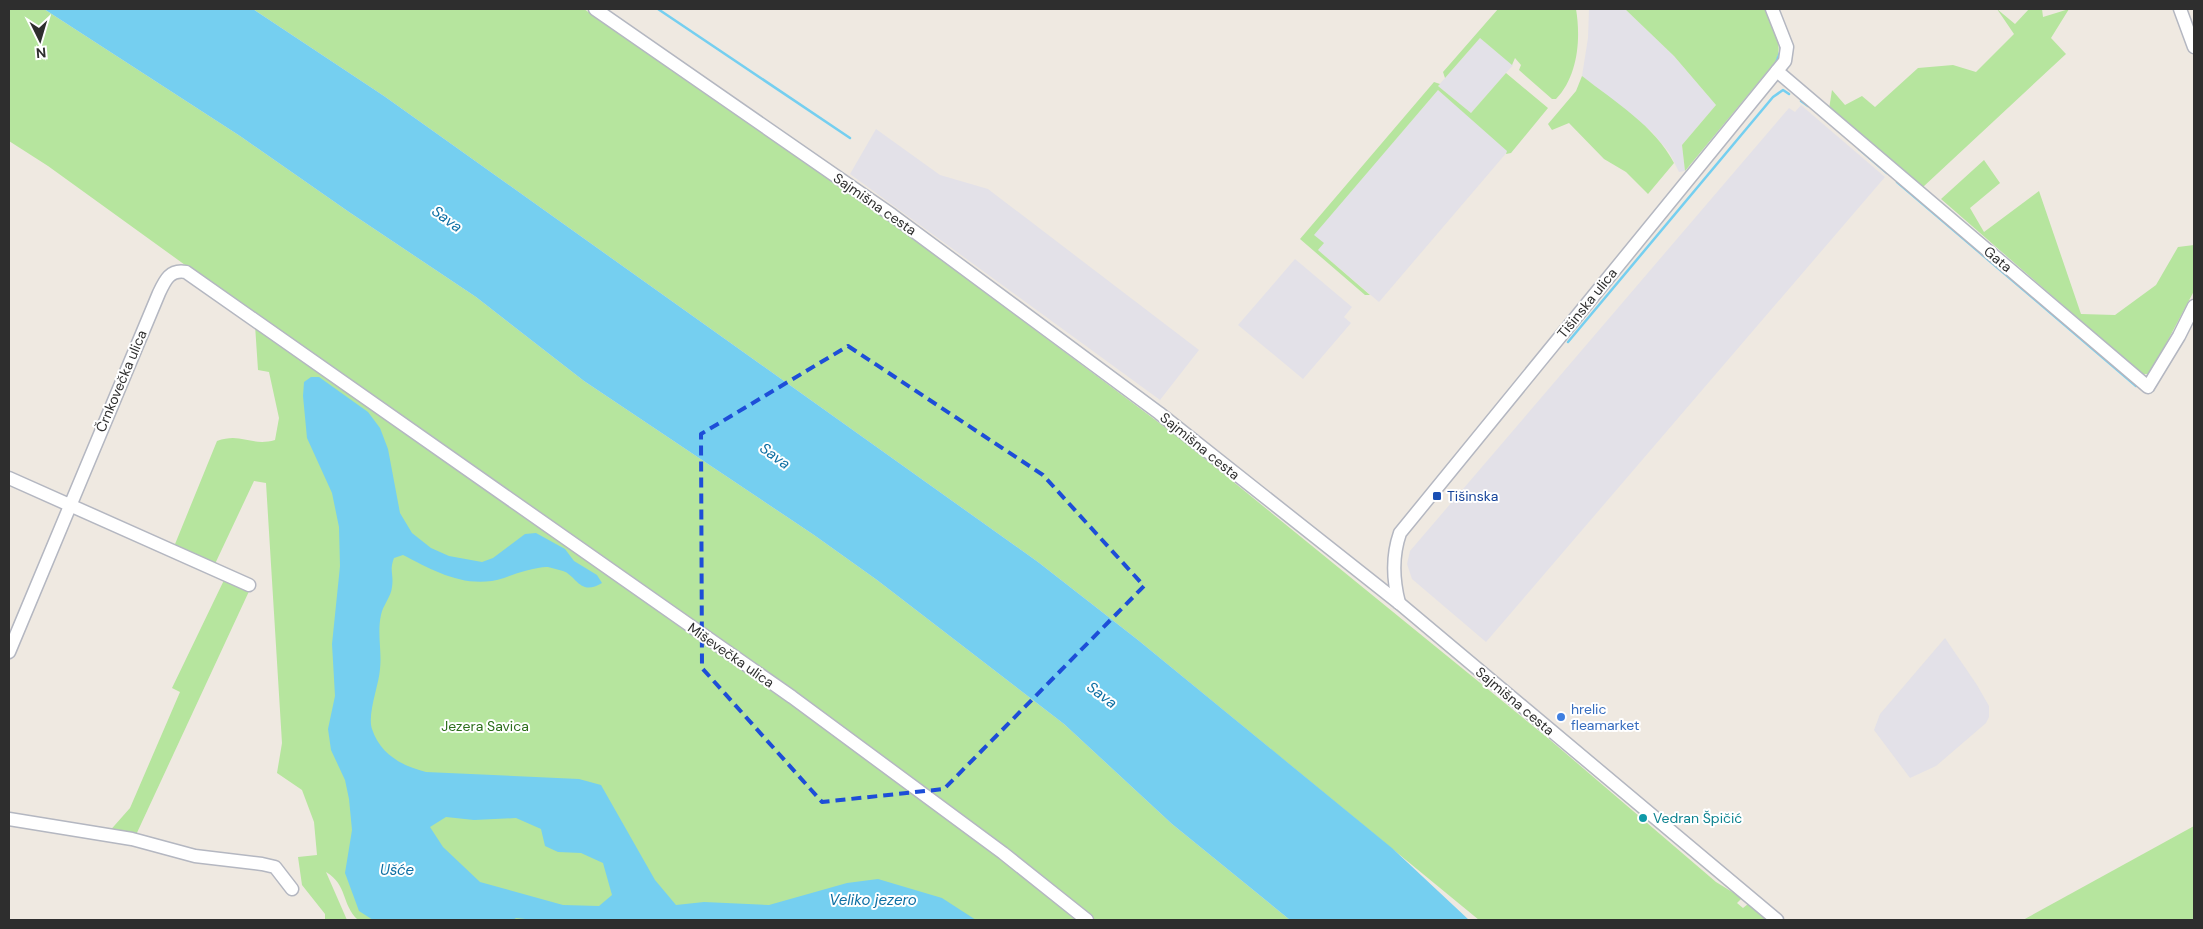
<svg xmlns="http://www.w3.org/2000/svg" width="2203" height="929" font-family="'DM Sans',sans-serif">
  <rect width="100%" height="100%" fill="#efe9e1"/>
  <!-- industrial -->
  <g fill="#e3e1e8">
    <polygon points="1589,9 1625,9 1674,56 1716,105 1682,145 1685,171 1679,172 1669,152 1651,131 1582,76 1588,38"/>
    <polygon points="1480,38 1513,65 1471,113 1438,86"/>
    <polygon points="1438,90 1508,151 1379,302 1318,250 1313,235"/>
    <polygon points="1801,105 1885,177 1486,642 1412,579 1407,564 1410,551 1789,108 1795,112"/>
    <polygon points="876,129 940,175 988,189 1199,350 1160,400 850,174"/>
    <polygon points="1295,259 1352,307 1344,317 1351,323 1303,379 1238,325"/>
    <polygon points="1945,638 1977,685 1989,706 1989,717 1986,723 1936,766 1910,778 1874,730 1880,714"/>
  </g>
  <!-- green -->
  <g fill="#b6e59e">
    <polygon points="9,9 44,9 240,136 349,212 476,297 584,381 814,535 877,580 1064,724 1172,824 1290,920 1092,920 48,166 9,141"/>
    <polygon points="253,9 584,9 874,209 1182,440 1549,739 1716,882 1742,898 1737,903 1743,908 1748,904 1767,920 1479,920 1138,640 1038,562 384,96"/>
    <path d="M1498,9H1576C1581,39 1578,76 1556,99H1552L1519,70L1521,65L1515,58L1512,65L1480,38L1445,78L1443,72Z"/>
    <path d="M1625,9H1765C1772,26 1784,43 1776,61L1685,171L1682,145L1716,105L1674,56Z"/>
    <polygon points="1997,9 2015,24 2029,9 2042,9 2043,17 2069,9 2051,38 2066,54 1923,187 1829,109 1832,90 1845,105 1862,96 1875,107 1918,68 1953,65 1976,72 2014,34"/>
    <polygon points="1506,73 1548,108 1511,153 1506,154 1507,151 1438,90 1314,235 1324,243 1318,250 1370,295 1365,295 1300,239 1434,82 1440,84 1438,86 1471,113"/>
    <path d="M1582,76C1615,102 1655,126 1674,163L1648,194L1626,172L1604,159L1569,123L1552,130L1548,124L1576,91Z"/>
    <polygon points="1984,160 2000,183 1970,208 1984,232 2039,191 2081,314 2115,315 2156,285 2178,247 2194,245 2194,291 2150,374 2142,374 1941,199"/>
    <path d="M255,325L631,592L790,700L939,811L1081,920H358C341,904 348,885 326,872L347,920H325V914L302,885L298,857L317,855L314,822L302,790L277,773L282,743L266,483L254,481L214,566L173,549L217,441C242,432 251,447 275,440L279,418L269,372L258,370Z"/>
    <polygon points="226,576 251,587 135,837 107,834 130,808 180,692 172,688"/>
    <polygon points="2194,826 2194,920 2023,920"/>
  </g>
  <!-- water -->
  <g fill="#75cff0" fill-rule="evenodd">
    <polygon points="44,9 253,9 384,96 1038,562 1138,640 1392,848 1469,920 1290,920 1172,824 1064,724 877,580 814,535 584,381 476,297 349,212 240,136"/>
    <path d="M311,377H319L368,412L380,428L388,449L400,513L412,533L431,548L449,556L482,562L493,558L525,534L536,533L565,549L574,561L597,575L602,583C580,597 576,575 563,571C558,570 553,568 548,567C539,566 513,574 504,578C467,590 434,571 403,555L394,558C389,571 394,574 392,587C391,597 383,605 381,615C377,633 382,651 380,669C379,685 367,714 372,729C380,754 402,766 426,772L579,779L601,785L655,880L676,905L704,902L769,905L847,883L878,879L942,898L976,920H535L516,918L513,920H373L359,911L345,873L352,830L349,799L345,780L331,750L328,729L335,696L332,644L340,566L339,527L332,493L307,438L303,396L304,382ZM446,817L474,820L516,818L541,829L545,846L558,852L581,853L603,863L612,895L599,906L563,905L480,882L443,847L430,827Z"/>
  </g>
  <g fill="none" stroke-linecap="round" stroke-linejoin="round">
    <!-- stream -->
    <g stroke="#75cff0" stroke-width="2.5">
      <polyline points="658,9 850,138"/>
      <polyline points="1776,63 1781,50 1780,44"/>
      <polyline points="1801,101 1808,106"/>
      <polyline points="1859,149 1887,173"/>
      <polyline points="1897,182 2136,386"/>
      <polyline points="1568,342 1773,97 1783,90 1789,94"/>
    </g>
    <defs>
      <g id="minor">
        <polyline points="595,9 892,215 1159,413 1399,603 1777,920"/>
        <polyline points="2180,9 2194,47"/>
        <polyline points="1777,71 2148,387 2179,336 2194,306"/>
        <polyline points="9,478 249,585"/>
        <path d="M1399,603C1393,580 1392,556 1400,533L1785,61L1787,47L1772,9"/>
        <path d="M9,652L159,293C165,280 170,269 186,272L792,697L1003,853L1087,920"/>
        <polyline points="9,819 132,839 195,856 262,864 275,867 292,889"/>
      </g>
    </defs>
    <!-- minor casing -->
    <use href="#minor" stroke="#b4b7c1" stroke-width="15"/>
    <!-- minor -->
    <use href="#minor" stroke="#fff" stroke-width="12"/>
  </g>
  <!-- marked area -->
  <path fill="none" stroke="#1d4ed8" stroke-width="4" stroke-dasharray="10 6" stroke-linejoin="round" d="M848,346L1043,475L1144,586L944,789L822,802L702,668L701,434Z"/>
  <!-- markers -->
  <rect fill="#1a4fb4" stroke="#fff" stroke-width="2" x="1432" y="491" width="10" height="10" rx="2.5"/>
  <circle fill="#3f7fe0" stroke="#fff" stroke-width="2" cx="1561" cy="717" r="5"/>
  <circle fill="#0f9aa8" stroke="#fff" stroke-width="2" cx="1643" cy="818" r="5"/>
  <g text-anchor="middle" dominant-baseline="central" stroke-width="4" stroke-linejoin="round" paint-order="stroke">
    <!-- street labels -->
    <g font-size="14" fill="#2e2e2e" stroke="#fff">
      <text transform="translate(875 204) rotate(35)">Sajmišna cesta</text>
      <text transform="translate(1998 259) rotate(40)">Gata</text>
      <text transform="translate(1587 303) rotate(-51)">Tišinska ulica</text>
      <text transform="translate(121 381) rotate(-67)">Črnkovečka ulica</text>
      <text transform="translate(1200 446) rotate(39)">Sajmišna cesta</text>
      <text transform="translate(731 655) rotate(35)">Miševečka ulica</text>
      <text transform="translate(1515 701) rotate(40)">Sajmišna cesta</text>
    </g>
    <!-- transit labels -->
    <g font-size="14" fill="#164399" stroke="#fff" text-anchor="start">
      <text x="1447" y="496">Tišinska</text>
    </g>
    <!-- shop labels -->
    <g font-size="14" fill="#366cbe" stroke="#fff" text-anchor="start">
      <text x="1571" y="709">hrelic<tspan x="1571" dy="16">fleamarket</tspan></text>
    </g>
    <!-- park labels -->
    <g font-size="14" fill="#2c6e1b" stroke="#fff">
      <text x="485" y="726">Jezera Savica</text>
    </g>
    <!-- culture labels -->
    <g font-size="14" fill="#0d838f" stroke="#fff" text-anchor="start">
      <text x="1653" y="818">Vedran Špičić</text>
    </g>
    <!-- water labels -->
    <g font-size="15" font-style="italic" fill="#0d6fa3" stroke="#fff">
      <text transform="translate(447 219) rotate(36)">Sava</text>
      <text transform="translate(775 456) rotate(36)">Sava</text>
      <text transform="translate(1102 695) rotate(37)">Sava</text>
      <text x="397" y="870">Ušće</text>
      <text x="873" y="900">Veliko jezero</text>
    </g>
  </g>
  <!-- border -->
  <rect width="2203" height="929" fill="none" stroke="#2e2e2e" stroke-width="20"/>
  <!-- north arrow -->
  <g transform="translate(40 40) rotate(175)" stroke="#ffffff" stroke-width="4" paint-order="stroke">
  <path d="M0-4L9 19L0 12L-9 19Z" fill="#2e2e2e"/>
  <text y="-8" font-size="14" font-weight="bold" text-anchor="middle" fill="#2e2e2e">N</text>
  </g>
</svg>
